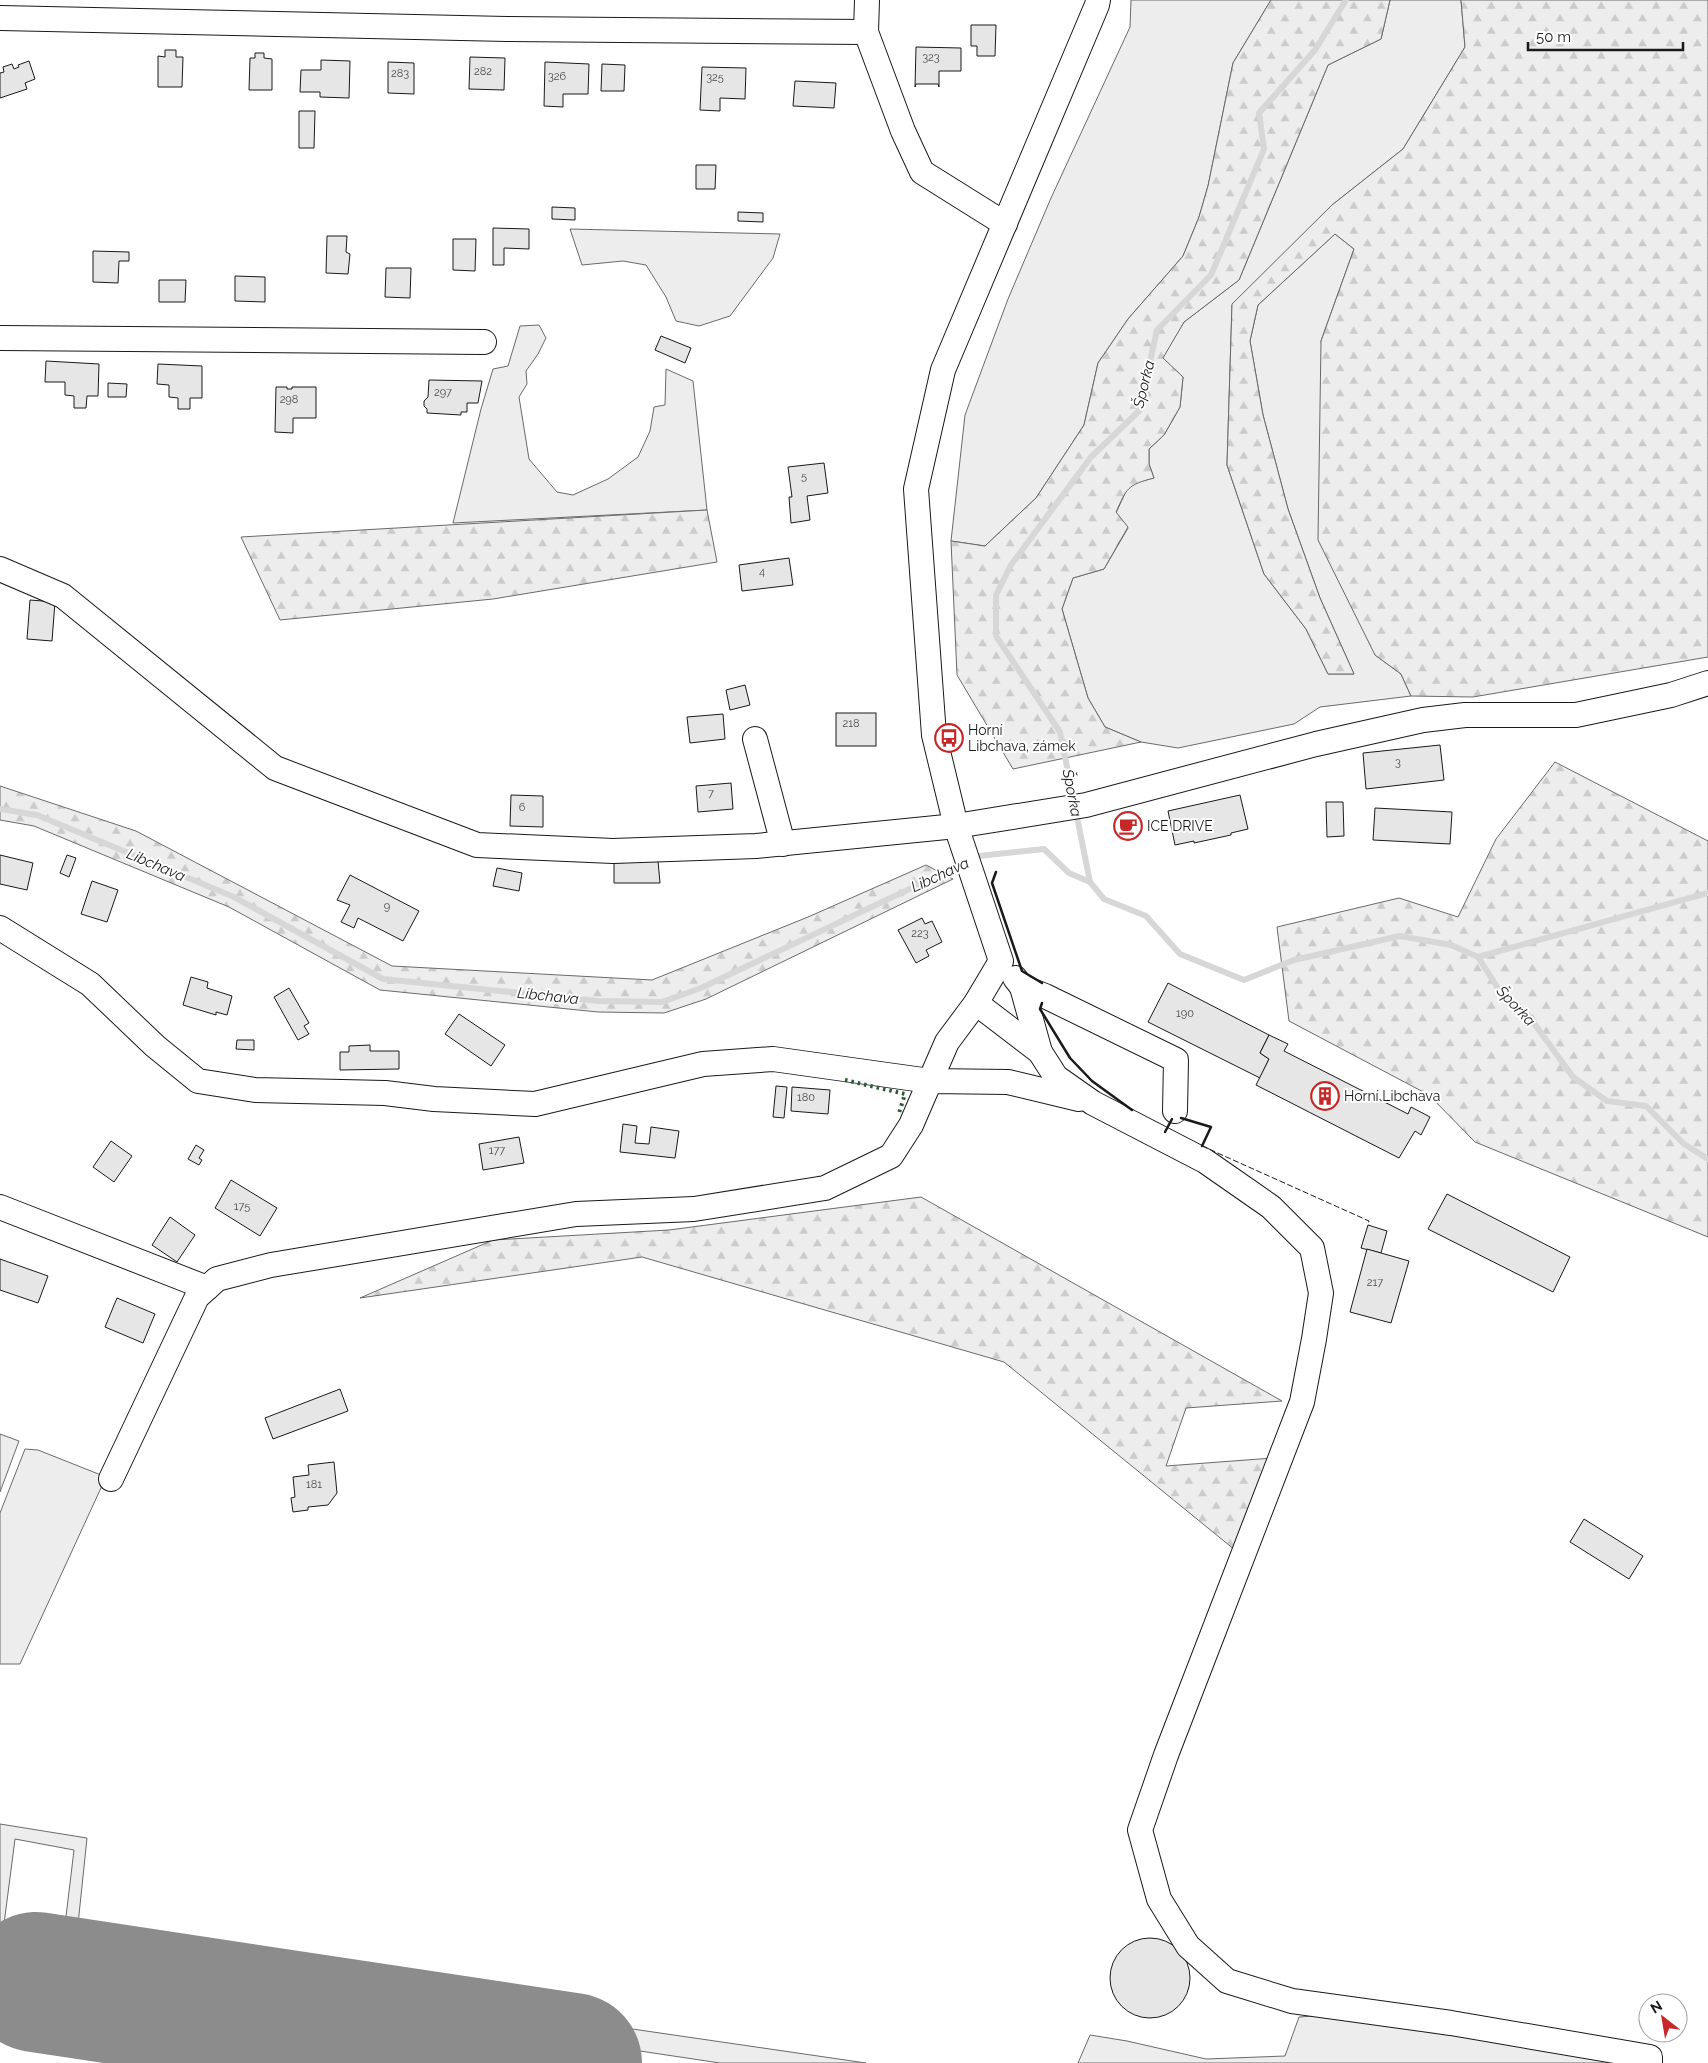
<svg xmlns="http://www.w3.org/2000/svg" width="1708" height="2063" font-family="Raleway,sans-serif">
  <defs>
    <pattern id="forest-firs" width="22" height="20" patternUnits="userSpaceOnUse" patternTransform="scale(1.25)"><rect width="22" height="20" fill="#ededed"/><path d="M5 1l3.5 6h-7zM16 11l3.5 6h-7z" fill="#cbcbcb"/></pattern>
  </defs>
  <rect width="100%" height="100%" fill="#fff"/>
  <!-- built -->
  <g fill="#ededed" stroke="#6a6a6a">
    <polygon points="1131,0 1271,0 1233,63 1208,186 1199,217 1183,256 1128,319 1098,363 1084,425 1036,498 985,546 951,541 965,415 1008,299 1051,198 1130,27"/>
    <polygon points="1390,0 1461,0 1465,47 1403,149 1332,205 1232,305 1227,465 1264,574 1306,629 1328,674 1354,674 1320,598 1288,509 1263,415 1250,341 1258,305 1335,234 1354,249 1321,341 1375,655 1401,674 1411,696 1320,707 1294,724 1178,748 1141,742 1105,727 1088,698 1062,609 1073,578 1104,569 1128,528 1116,513 1127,489 1137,482 1154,478 1149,464 1149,449 1164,435 1180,407 1183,377 1162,358 1184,322 1239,280 1328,65 1381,39"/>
    <polygon points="570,229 780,234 773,258 730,316 699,326 676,321 666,297 646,265 623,261 582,265"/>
    <polygon points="539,325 546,338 538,354 526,371 527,384 519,397 529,459 557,492 573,495 608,479 638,457 650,431 654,407 665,405 666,369 693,381 707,510 453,523 481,409 493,369 508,366 520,326"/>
    <polygon points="0,1434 19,1441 0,1492"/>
    <polygon points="25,1449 38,1450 106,1477 20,1664 0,1664 0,1513"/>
    <polygon points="0,1824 87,1838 77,1934 83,1944 550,2017 866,2063 720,2063 73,1966 64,1933 74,1850 15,1839 4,1924 33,1960 27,2005 414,2063 214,2063 0,2028"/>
    <polygon points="1326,2015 1616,2055 1623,2063 1078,2063 1090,2035 1127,2041 1206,2059 1285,2056 1299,2017"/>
  </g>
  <!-- forest -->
  <g fill="url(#forest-firs)" stroke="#6a6a6a">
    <path d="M1271,0H1390L1381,39L1328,65L1239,280L1184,322L1163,358L1183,377L1180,407L1164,435L1149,449V464L1154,478C1127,485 1127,488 1116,512L1128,527L1104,569L1073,578L1062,609L1088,698L1105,727L1141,742L1013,769L957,675L951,541L985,546L1036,498L1084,425L1098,363L1128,319L1183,256L1199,217L1208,186L1233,63Z"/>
    <polygon points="1461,0 1708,0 1708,657 1473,697 1411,696 1401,674 1375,655 1318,540 1321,341 1354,249 1335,234 1258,305 1250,341 1263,415 1288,509 1320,598 1354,674 1328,674 1306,629 1264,574 1227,465 1232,304 1332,205 1403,149 1465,47"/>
    <polygon points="707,510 717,562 493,599 280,620 241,537"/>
    <polygon points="1555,762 1708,841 1708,1237 1475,1142 1429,1095 1289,1021 1277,927 1399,898 1458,917 1496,839"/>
    <polygon points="0,786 136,831 392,966 652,980 808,917 926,865 953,879 706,999 664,1013 598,1012 380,990 229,907 34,826 0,820"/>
    <polygon points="921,1197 1282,1401 1186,1408 1166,1466 1273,1458 1235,1550 1004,1362 642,1257 360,1298 493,1240 669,1230"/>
  </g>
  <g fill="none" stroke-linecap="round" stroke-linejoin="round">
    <!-- stream -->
    <g stroke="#d7d7d7" stroke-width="6">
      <polyline points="1074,802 1060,732 996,636 996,595 1011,565 1091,457 1139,411 1157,330 1211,275 1264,149 1259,113 1315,50 1346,0"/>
      <polyline points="0,809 37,815 234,897 383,979 598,1001 662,1002 701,988 979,856 1044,849 1069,873 1090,882"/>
      <polyline points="1076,812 1090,882 1104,899 1146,916 1180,954 1244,980 1294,960 1400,936 1451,945 1478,957 1503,996 1528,1015 1573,1077 1607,1101 1646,1106 1684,1144 1708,1159"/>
      <polyline points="1478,957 1708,893"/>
    </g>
    <!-- runway -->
    <polyline stroke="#8c8c8c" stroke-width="140" points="36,1982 572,2063"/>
  </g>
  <!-- building -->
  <g fill="#e6e6e6" stroke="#1a1a1a">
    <polygon points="971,25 996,25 995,56 977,56 977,46 971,46"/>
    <polygon points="916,47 961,48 961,71 939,71 939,87 938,84 916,84 915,87"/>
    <polygon points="165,50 176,50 176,57 183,57 182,87 158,87 158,56 165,57"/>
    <polygon points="255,53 264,53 264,58 272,59 272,90 249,90 250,58 255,58"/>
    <polygon points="470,57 505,58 504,90 469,89"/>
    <polygon points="321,60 350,61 349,98 320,97 320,92 300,92 301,70 321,70"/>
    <polygon points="29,61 35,79 25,83 27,89 0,98 0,73 4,72 3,67 12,64 14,69 19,67 18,65"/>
    <polygon points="388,62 414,63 414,94 388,93"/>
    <polygon points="545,62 589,64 588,94 563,94 563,107 544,106"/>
    <polygon points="602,64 625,65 624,91 601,91"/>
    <polygon points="702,67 746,68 745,99 720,98 720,111 700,110"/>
    <polygon points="795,81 836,83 834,108 793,106"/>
    <polygon points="299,111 315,111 314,148 299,148"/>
    <polygon points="696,165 716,165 715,189 696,189"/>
    <polygon points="552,207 575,208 575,220 552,219"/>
    <polygon points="738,212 763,213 763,222 738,221"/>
    <polygon points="493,228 529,229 529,249 504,248 504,265 493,265"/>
    <polygon points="327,236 347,236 346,252 350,254 348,274 326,273"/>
    <polygon points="453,239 476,239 475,271 453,270"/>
    <polygon points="93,251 129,252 129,261 119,261 118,283 93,282"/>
    <polygon points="386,268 411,268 410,298 385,297"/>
    <polygon points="235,276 265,277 265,302 235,301"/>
    <polygon points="159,280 186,280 185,302 159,302"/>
    <polygon points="661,336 691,348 685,363 655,350"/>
    <polygon points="46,361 99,364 98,396 87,396 86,408 74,408 74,396 65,395 65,382 45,382"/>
    <polygon points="158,364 202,366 202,398 190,398 190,409 178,409 178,398 169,397 169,385 157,384"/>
    <polygon points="429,380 482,381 478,403 467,403 467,412 461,412 461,415 427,413 427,409 424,406 424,401 428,397"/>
    <polygon points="108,383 127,384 126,397 108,397"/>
    <polygon points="276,387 287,387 287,389 292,389 292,387 316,387 316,418 293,418 293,433 275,432"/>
    <polygon points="824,463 828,493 807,496 810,520 791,523 789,497 792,497 788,467"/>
    <polygon points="789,558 793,585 742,591 739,565"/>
    <polygon points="30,600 55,602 52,641 27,639"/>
    <polygon points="745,685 750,705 730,710 726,690"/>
    <rect x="836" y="713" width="40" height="33"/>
    <polygon points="723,714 725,739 690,743 687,717"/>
    <polygon points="1440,745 1444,780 1366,789 1363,753"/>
    <polygon points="731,783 733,809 698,812 696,786"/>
    <polygon points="511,795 543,796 543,827 510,826"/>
    <polygon points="1240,795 1248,829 1231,833 1231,835 1194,843 1194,841 1175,845 1168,811"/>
    <polygon points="1326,802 1343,802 1344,836 1327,837"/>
    <polygon points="1375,808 1452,812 1450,844 1373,840"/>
    <polygon points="0,855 33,863 27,890 0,884"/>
    <polygon points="67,855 76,858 69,877 60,873"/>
    <polygon points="658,861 660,883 614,883 614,863"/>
    <polygon points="497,868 522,873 519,891 493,886"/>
    <polygon points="350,875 419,911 403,941 358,918 354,928 341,922 350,905 337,900"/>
    <polygon points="92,881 118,890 107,922 81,914"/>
    <polygon points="922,918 925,924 932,921 942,942 926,950 929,956 916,963 898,930"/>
    <polygon points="191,977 208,982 207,988 232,996 227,1015 216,1012 216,1015 183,1005"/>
    <polygon points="1168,983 1269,1035 1260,1053 1269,1059 1260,1078 1148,1022"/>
    <polygon points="289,988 309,1023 304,1026 309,1034 298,1040 274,997"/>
    <polygon points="459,1014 505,1045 491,1066 445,1034"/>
    <polygon points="1269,1035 1288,1044 1284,1051 1408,1114 1411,1107 1430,1117 1421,1135 1415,1131 1399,1158 1256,1085 1269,1059 1260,1053"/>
    <polygon points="237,1040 254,1040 254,1050 236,1049"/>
    <polygon points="370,1045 370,1051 399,1051 399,1069 340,1070 340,1052 349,1052 349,1046"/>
    <polygon points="776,1086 787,1087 784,1118 773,1117"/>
    <polygon points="792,1087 830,1090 828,1114 791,1111"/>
    <polygon points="623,1124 637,1126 635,1143 649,1144 651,1127 679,1131 675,1158 620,1152"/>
    <polygon points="519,1137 524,1163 483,1170 479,1144"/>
    <polygon points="111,1141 132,1156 114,1182 93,1167"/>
    <polygon points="196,1145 204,1150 199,1158 202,1160 199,1165 188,1159"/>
    <polygon points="231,1180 277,1208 260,1236 215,1208"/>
    <polygon points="1447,1194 1570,1257 1553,1292 1428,1229"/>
    <polygon points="170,1217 195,1235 177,1262 152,1245"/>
    <polygon points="1368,1225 1387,1231 1381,1253 1361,1248"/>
    <polygon points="1367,1249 1409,1261 1391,1323 1350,1312"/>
    <polygon points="0,1259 48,1276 38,1303 0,1290"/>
    <polygon points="117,1298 155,1314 143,1343 105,1327"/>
    <polygon points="340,1389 348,1411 273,1439 265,1418"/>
    <polygon points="334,1462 337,1493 328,1505 308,1507 308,1510 293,1512 291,1498 295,1497 293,1477 309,1475 308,1465"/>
    <polygon points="1584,1519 1643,1556 1629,1579 1570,1542"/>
    <circle cx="1150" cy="1978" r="40"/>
  </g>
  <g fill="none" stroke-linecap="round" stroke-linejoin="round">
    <defs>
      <g id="minor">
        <polyline points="0,18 507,29 866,32 903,131 922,172 1005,224"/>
        <polyline points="866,32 867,0"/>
        <polyline points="0,338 484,342"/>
        <polyline points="0,569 63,596 275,768 477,845 613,851 756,846 956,826 1086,805 1316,744 1423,720 1465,715 1576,715 1671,695 1708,683"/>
        <polyline points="755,739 783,844"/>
        <polyline points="0,928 90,984 155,1046 198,1081 255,1090 385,1093 434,1099 535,1104 703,1064 773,1059 930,1081 947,1042 976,1003 1001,961 956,826 934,735 916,489 943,370 1097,5 1098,0"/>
        <polyline points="1015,978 1022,987 1040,1052"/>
        <polyline points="1022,987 1045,996 1176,1060 1175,1111"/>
        <polyline points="976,1003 1040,1052 1056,1077 1093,1103 1205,1161 1271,1207 1312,1248 1321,1293 1314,1339 1302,1402 1166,1755 1140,1830 1159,1899 1188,1946 1227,1981 1292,2001 1451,2023 1650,2057 1650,2063"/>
        <polyline points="0,1207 207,1288"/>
        <polyline points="111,1479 197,1297 217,1279 271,1265 576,1214 694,1209 825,1188 891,1156 911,1125 930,1081 1008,1082 1079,1099"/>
      </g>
    </defs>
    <!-- minor casing -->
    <use href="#minor" stroke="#1a1a1a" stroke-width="26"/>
    <!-- minor -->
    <use href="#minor" stroke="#fff" stroke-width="24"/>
    <!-- hedge -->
    <polyline stroke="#2b5a34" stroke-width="4" stroke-dasharray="2.5 4" stroke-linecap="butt" points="845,1080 905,1094 899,1113"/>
    <!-- fence -->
    <polyline stroke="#1a1a1a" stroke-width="1" stroke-dasharray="6 2.5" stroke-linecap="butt" points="1202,1146 1369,1221 1368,1225"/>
    <!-- wall -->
    <g stroke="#1a1a1a" stroke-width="2.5">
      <polyline points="996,872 992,883 1022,971 1042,983"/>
      <polyline points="1042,1003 1040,1009 1070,1058 1092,1081 1132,1110"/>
      <polyline points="1181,1118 1211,1127 1202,1146"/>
      <polyline points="1165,1132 1172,1119"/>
    </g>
  </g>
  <!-- icons -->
  <defs>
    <symbol id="bus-ring" viewBox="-11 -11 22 22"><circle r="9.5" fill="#fff" stroke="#c62828" stroke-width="1.5"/><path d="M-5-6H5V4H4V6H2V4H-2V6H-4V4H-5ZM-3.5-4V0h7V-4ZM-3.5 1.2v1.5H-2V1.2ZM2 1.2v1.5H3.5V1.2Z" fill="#c62828"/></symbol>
    <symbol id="cafe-ring" viewBox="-11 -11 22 22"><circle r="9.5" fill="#fff" stroke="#c62828" stroke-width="1.5"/><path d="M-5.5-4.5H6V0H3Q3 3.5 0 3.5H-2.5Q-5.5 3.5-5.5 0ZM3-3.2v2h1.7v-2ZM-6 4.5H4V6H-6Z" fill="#c62828"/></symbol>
    <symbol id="building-ring" viewBox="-11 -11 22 22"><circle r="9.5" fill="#fff" stroke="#c62828" stroke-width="1.5"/><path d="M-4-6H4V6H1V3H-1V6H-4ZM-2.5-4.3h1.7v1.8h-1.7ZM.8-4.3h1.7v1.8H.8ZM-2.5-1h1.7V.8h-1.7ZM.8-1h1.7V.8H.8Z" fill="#c62828"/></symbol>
  </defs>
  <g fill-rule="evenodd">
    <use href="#bus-ring" x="933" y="722" width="32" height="32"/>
    <use href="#cafe-ring" x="1112" y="810" width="32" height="32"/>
    <use href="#building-ring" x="1309" y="1080" width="32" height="32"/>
  </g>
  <g text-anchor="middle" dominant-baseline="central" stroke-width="4" stroke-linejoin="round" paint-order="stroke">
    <!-- number labels -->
    <g font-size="11" fill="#4d4d4d">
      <text x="931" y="57">323</text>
      <text x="483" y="71">282</text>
      <text x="400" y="73">283</text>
      <text x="557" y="76">326</text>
      <text x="715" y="77">325</text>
      <text x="443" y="392">297</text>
      <text x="289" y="399">298</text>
      <text x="804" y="476">5</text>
      <text x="762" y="571">4</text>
      <text x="851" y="723">218</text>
      <text x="1398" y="762">3</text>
      <text x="711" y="793">7</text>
      <text x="522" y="807">6</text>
      <text x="387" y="906">9</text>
      <text x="920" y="933">223</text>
      <text x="1185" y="1013">190</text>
      <text x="806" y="1097">180</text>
      <text x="497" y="1150">177</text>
      <text x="242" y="1206">175</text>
      <text x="1375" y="1282">217</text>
      <text x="314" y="1484">181</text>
    </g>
    <!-- poi labels -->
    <g font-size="14" fill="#1a1a1a" stroke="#fff" text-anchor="start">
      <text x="968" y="730">Horní<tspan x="968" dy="16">Libchava, zámek</tspan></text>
      <text x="1147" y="826">ICE DRIVE</text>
      <text x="1344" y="1096">Horní Libchava</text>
    </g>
    <!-- water labels -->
    <g font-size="15" font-style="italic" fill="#1a1a1a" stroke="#fff">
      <text transform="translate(1144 384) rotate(-76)">Šporka</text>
      <text transform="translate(1072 793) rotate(79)">Šporka</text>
      <text transform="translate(156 865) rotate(23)">Libchava</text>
      <text transform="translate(940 875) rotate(-25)">Libchava</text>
      <text transform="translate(548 996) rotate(6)">Libchava</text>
      <text transform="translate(1516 1006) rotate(47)">Šporka</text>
    </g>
  </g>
  <!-- north arrow -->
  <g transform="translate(1663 2018) rotate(329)"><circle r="24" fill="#ffffff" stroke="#a3a3a3"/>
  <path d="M0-4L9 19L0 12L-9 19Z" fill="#c62828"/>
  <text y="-8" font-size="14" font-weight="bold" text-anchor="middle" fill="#1a1a1a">N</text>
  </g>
  <!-- scale -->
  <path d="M1528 42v8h155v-8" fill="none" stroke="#1a1a1a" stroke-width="2.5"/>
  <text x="1536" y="42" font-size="15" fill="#1a1a1a" stroke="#ffffff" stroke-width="4" paint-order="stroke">50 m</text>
</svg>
